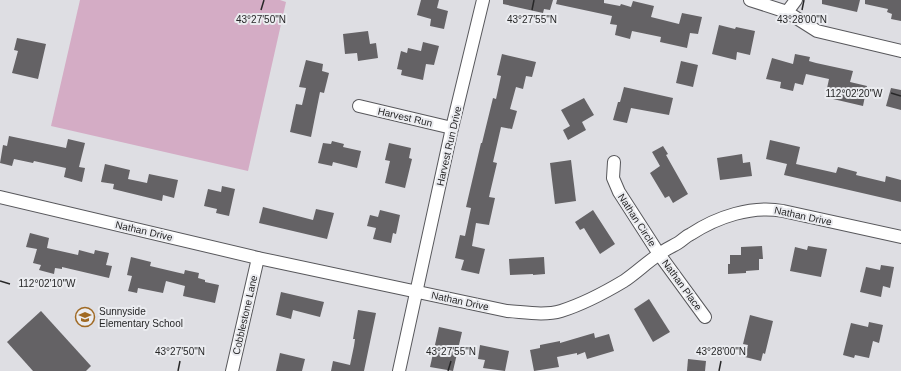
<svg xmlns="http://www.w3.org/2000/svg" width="901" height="371" font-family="Helvetica,sans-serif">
  <rect width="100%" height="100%" fill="#dedee3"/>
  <!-- green -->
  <polygon fill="#d4acc5" points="80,0 280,0 286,2 248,171 51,126"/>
  <!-- building -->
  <g fill="#646265">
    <polygon points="421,0 439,0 437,8 448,11 444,29 430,26 431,19 417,15"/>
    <polygon points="503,0 553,0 550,10 544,9 543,13 503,4"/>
    <polygon points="557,0 604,0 604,3 620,6 621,4 631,7 633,1 654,6 651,17 679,24 682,13 702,17 698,34 690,33 687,48 660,42 661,37 632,31 630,39 615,35 617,25 610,24 612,16 556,4"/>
    <polygon points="822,0 860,0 857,12 822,4"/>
    <polygon points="865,0 901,0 901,21 891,19 892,14 887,12 888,9 865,4"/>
    <polygon points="719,25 735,29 736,27 755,31 750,55 737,52 736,60 712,54"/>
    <polygon points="368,31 370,44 376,43 378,58 358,61 357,53 345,54 343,34"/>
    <polygon points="17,38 46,44 38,79 12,73 18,51 14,50"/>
    <polygon points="423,42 439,46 434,65 426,64 423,80 401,75 402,70 397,69 401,51 407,53 408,48 421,51"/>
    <polygon points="502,54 536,62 532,77 526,76 523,89 516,87 510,109 517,111 512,129 501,127 493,162 497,163 489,197 495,198 489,225 476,223 472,246 485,249 479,274 461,270 464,260 455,258 460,235 465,236 471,208 466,207 481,143 482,143 493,98 496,99 501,76 497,75"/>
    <polygon points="795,54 810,57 809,61 816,63 853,71 850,82 867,86 863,106 833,99 834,94 826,93 829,79 806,74 803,85 795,83 793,91 780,88 781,82 766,79 772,58 793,64"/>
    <polygon points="306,60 323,64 322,71 329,73 324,93 320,92 311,137 290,132 296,104 302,105 306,88 299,87"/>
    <polygon points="681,61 698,65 693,87 676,83"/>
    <polygon points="624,87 673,98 669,115 631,108 627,123 613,120 618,102 620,102"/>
    <polygon points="891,88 901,90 901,110 886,106"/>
    <polygon points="584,98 594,115 582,122 586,130 568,140 563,130 570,126 561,110"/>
    <polygon points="9,136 66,148 68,139 85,143 79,167 85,168 82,182 64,177 66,168 34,161 33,163 14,159 12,166 0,163 3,145 7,146"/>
    <polygon points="770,140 800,147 796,164 836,173 838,167 857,172 856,175 885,182 886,176 901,180 901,202 784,175 787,164 766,159"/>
    <polygon points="332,141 344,144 343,147 361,151 357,168 333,162 332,166 318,163 323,143 331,144"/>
    <polygon points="389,143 411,148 409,158 412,159 405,188 385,183 390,161 385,160"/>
    <polygon points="663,146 668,154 666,155 688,194 673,203 669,196 665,198 650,173 660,166 652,152"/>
    <polygon points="742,154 743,163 750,162 752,176 720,180 717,158"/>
    <polygon points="571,160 576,201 555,204 550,163"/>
    <polygon points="105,164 130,170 128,179 147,183 149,174 178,180 174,198 163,195 162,201 113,189 114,184 101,182"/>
    <polygon points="222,186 235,189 229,216 216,213 217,209 204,206 208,189 221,192"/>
    <polygon points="263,207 313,220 316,209 334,213 327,239 259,223"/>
    <polygon points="380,210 400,215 396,234 393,233 391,243 373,239 376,228 367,226 370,215 378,217"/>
    <polygon points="593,210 615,244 600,254 584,228 580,230 575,222"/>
    <polygon points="30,233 49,238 47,248 78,255 79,250 94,254 95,250 109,253 106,265 112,266 109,278 62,267 62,269 55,268 54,274 39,270 41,265 33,263 37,249 26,247"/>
    <polygon points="762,246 763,259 759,259 759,270 746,271 746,273 728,274 728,264 730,264 730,255 741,255 741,247"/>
    <polygon points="808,246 827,249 821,277 790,271 795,247 807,250"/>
    <polygon points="131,257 151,262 150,266 184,274 185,270 199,273 198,278 205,280 205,282 219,285 215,303 183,296 185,286 166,281 163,293 138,288 137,293 128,291 132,276 127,275"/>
    <polygon points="544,257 545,274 533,275 533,274 510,275 509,259"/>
    <polygon points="881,265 894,267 890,288 883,286 881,297 860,292 866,267 880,270"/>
    <polygon points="281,292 324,302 320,317 293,310 291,319 276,315"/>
    <polygon points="649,299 670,332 653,342 634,309"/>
    <polygon points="358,310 376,313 364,371 331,371 333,361 350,365 354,346 355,339 353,339"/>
    <polygon points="41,311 91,366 86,371 33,371 7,342"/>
    <polygon points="750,315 773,321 765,354 763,353 761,361 745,357 748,345 743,344"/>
    <polygon points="869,322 883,325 879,343 873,341 869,358 855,355 854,358 843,355 851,323 868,327"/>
    <polygon points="439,327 462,332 453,371 430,367"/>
    <polygon points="594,333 595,338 609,334 614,351 587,359 585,352 577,355 577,353 557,357 559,367 534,371 530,350 540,348 540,345 560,341 560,343"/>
    <polygon points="480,345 509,351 505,371 483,368 485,360 478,359"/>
    <polygon points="280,353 305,359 302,371 276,371"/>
    <polygon points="688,359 706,361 705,371 687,371"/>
  </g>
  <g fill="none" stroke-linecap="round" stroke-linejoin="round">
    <defs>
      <g id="minor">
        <polyline points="750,0 787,12 817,31 901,51"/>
        <polyline points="787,12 796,0"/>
        <polyline points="359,106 452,128"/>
        <polyline points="614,162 613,178 619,192 659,254 705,317"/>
        <path d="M0,197L258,258L507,311C524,312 544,316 561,311C583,304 604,293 624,281C636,273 646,263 658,255C664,250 671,247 678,243C683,240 686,236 691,234C717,217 752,205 783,211L901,237"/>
        <polyline points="232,371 258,258"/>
        <polyline points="399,371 452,128 483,0"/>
      </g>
    </defs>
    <!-- minor casing -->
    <use href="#minor" stroke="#58585c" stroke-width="14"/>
    <!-- minor -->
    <use href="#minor" stroke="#fff" stroke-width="12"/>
  </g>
  <!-- ticks -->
  <path fill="none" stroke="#272728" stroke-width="1.5" d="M261,10L264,0M532,10L534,0M802,10L804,0M891,93L901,96M0,281L10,284M178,371L180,361M448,371L451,361M719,371L721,361"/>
  <!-- icons -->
  <defs>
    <symbol id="school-ring" viewBox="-11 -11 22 22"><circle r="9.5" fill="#ebecf0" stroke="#a06a24" stroke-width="1.5"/><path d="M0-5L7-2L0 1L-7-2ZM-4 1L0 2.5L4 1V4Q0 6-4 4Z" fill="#a06a24"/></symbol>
  </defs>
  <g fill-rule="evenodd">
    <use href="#school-ring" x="74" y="306" width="22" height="22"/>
  </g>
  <g text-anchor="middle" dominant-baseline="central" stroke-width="4" stroke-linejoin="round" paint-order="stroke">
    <!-- street labels -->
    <g font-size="10" fill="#272728" stroke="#ebecf0">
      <text transform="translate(405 117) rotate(13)">Harvest Run</text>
      <text transform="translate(449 146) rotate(-77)">Harvest Run Drive</text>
      <text transform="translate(803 216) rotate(12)">Nathan Drive</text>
      <text transform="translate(637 220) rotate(57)">Nathan Circle</text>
      <text transform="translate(144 231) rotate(13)">Nathan Drive</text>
      <text transform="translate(682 285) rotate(54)">Nathan Place</text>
      <text transform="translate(460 301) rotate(12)">Nathan Drive</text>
      <text transform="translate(245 315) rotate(-77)">Cobblestone Lane</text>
    </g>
    <!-- poi labels -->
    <g font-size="10" fill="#272728" stroke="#ebecf0" text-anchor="start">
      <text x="99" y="311">Sunnyside<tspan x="99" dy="12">Elementary School</tspan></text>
    </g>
  </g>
  <g font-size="10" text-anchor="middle" fill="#272728" stroke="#ebecf0" stroke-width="4" stroke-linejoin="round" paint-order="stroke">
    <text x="261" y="23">43°27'50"N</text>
    <text x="532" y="23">43°27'55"N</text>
    <text x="802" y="23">43°28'00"N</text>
    <text x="854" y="97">112°02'20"W</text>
    <text x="47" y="287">112°02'10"W</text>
    <text x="180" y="355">43°27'50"N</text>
    <text x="451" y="355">43°27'55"N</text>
    <text x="721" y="355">43°28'00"N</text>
  </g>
</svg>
